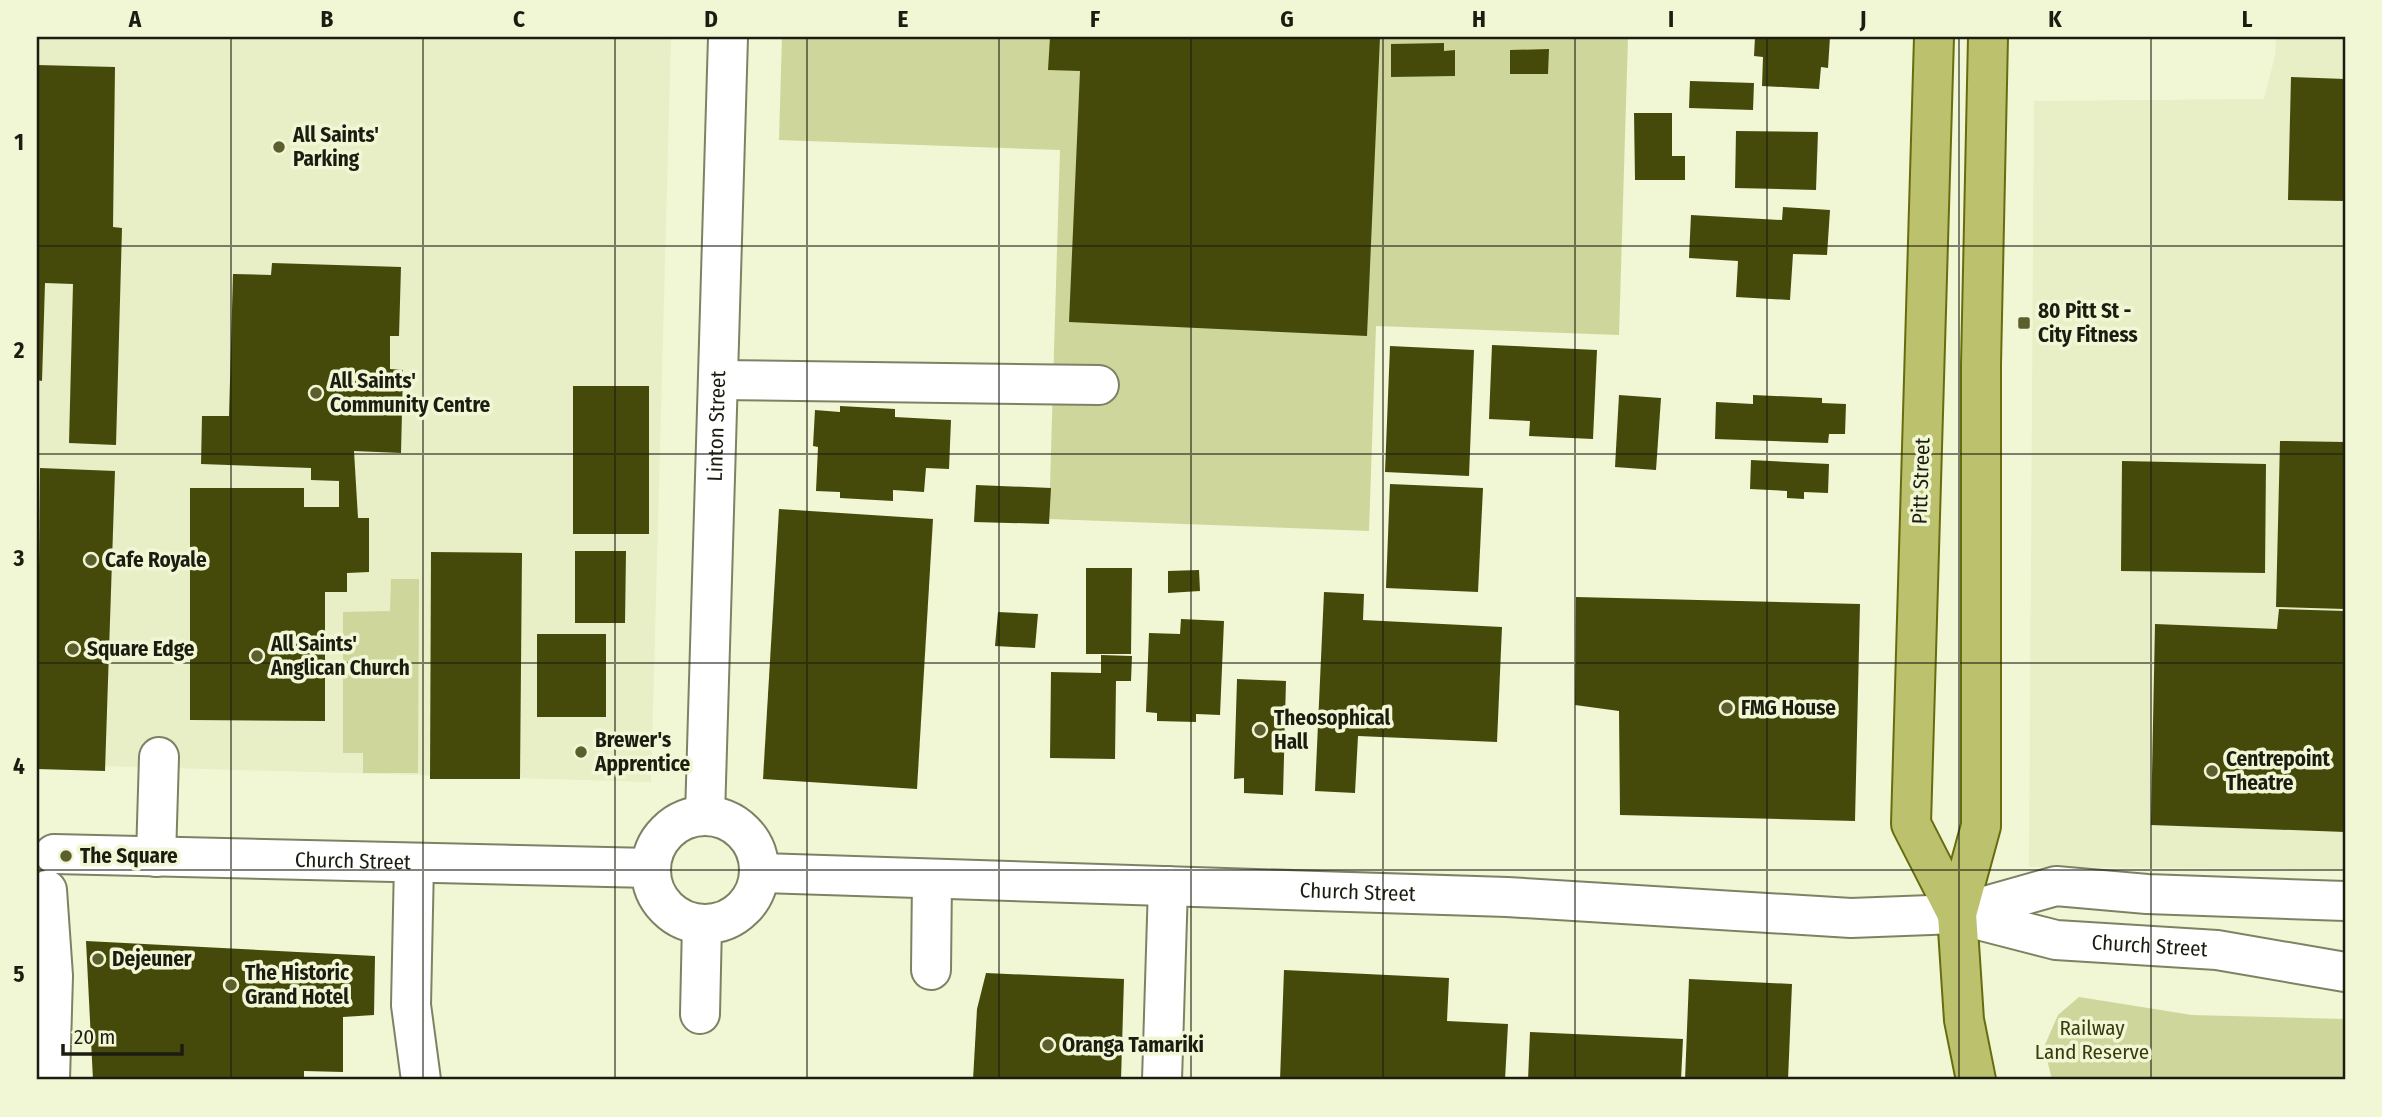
<svg xmlns="http://www.w3.org/2000/svg" width="2382" height="1117" font-family="'Fira Sans Condensed',sans-serif">
  <rect width="100%" height="100%" fill="#f1f6d5"/>
  <!-- built -->
  <g fill="#e8eec5">
    <polygon points="37,37 671,37 651,782 37,764"/>
    <polygon points="2276,37 2345,37 2345,869 2029,867 2034,101 2264,99 2275,56"/>
  </g>
  <!-- green -->
  <g fill="#cfd69b">
    <polygon points="782,37 1628,37 1619,335 1376,326 1369,531 1049,519 1060,150 779,140"/>
    <polygon points="391,579 419,579 418,773 363,773 363,753 343,753 343,612 390,611"/>
    <polygon points="2079,997 2192,1015 2345,1019 2345,1080 2052,1080 2044,1047 2058,1015"/>
  </g>
  <!-- building -->
  <g fill="#454a0b">
    <polygon points="1050,37 1380,37 1367,336 1069,322 1080,71 1048,70"/>
    <polygon points="1755,37 1830,37 1828,68 1821,67 1819,89 1762,86 1763,57 1754,56"/>
    <polygon points="1444,43 1444,51 1455,50 1455,76 1391,77 1391,44"/>
    <polygon points="1549,49 1548,74 1510,74 1510,50"/>
    <polygon points="37,65 115,67 113,227 122,228 116,445 69,443 73,284 45,283 42,381 37,380"/>
    <polygon points="2291,77 2345,79 2345,201 2288,200"/>
    <polygon points="1690,81 1754,83 1753,110 1689,108"/>
    <polygon points="1634,113 1672,113 1672,156 1685,156 1685,180 1635,180"/>
    <polygon points="1736,131 1818,132 1816,190 1735,188"/>
    <polygon points="1783,207 1830,210 1827,255 1793,254 1790,300 1736,297 1738,261 1689,258 1691,215 1782,220"/>
    <polygon points="272,263 401,267 399,336 390,336 390,369 403,370 401,453 354,451 358,518 369,518 369,572 347,573 347,592 325,592 325,721 190,720 190,488 304,488 304,507 339,507 339,481 311,480 311,468 201,464 202,416 229,416 233,274 271,275"/>
    <polygon points="1492,345 1597,350 1593,439 1529,436 1530,421 1489,419"/>
    <polygon points="1390,346 1474,350 1469,476 1385,472"/>
    <rect x="573" y="386" width="76" height="148"/>
    <polygon points="1619,395 1661,398 1656,470 1615,467"/>
    <polygon points="1753,395 1822,398 1822,403 1846,404 1845,434 1829,434 1828,443 1715,439 1716,402 1753,404"/>
    <polygon points="840,406 895,409 895,417 951,420 949,469 926,468 924,492 893,490 893,501 840,498 840,492 816,491 818,447 813,446 815,410 840,412"/>
    <polygon points="2280,441 2345,442 2345,609 2276,607"/>
    <polygon points="1751,460 1829,464 1828,493 1804,492 1804,499 1787,498 1787,491 1750,489"/>
    <polygon points="2122,461 2266,464 2265,573 2121,571"/>
    <polygon points="40,468 115,471 105,771 37,769"/>
    <polygon points="1390,484 1483,488 1478,592 1386,588"/>
    <polygon points="976,485 1051,488 1049,524 974,522"/>
    <polygon points="779,509 933,519 917,789 763,779"/>
    <polygon points="575,551 626,551 625,623 575,623"/>
    <polygon points="431,552 522,553 520,779 430,779"/>
    <polygon points="1086,568 1132,568 1131,654 1086,654"/>
    <polygon points="1199,570 1200,591 1168,593 1168,571"/>
    <polygon points="1324,592 1364,594 1363,620 1502,627 1497,742 1358,736 1355,793 1315,791"/>
    <polygon points="1576,597 1860,604 1855,821 1620,815 1619,711 1575,705"/>
    <polygon points="2279,609 2345,611 2345,832 2151,825 2155,624 2277,629"/>
    <polygon points="998,612 1038,614 1035,648 995,646"/>
    <polygon points="1181,619 1224,621 1220,715 1196,714 1196,722 1157,721 1157,713 1146,712 1149,633 1180,634"/>
    <rect x="537" y="634" width="69" height="83"/>
    <polygon points="1101,655 1132,656 1131,681 1116,681 1115,759 1050,758 1051,672 1101,673"/>
    <polygon points="1237,679 1286,681 1283,795 1244,793 1244,778 1234,779"/>
    <polygon points="86,941 375,956 374,1015 343,1017 343,1072 304,1071 304,1080 93,1080"/>
    <polygon points="1284,970 1449,978 1447,1021 1508,1024 1505,1080 1280,1080"/>
    <polygon points="986,973 1124,979 1121,1080 973,1080 977,1009"/>
    <polygon points="1689,979 1792,984 1788,1080 1685,1080"/>
    <polygon points="1530,1032 1683,1039 1681,1080 1528,1080"/>
  </g>
  <g fill="none" stroke-linecap="round" stroke-linejoin="round">
    <defs>
      <g id="minor">
        <polyline points="718,380 1099,385"/>
        <path id="s1" d="M705,816L728,37"/>
        <circle cx="705" cy="870" r="54"/>
        <path id="s2" d="M54,854L651,868"/>
        <polyline points="156,857 159,757"/>
        <polyline points="414,863 411,1005 421,1080"/>
        <path id="s3" d="M760,873L1507,897L1851,918L1957,914L2056,886L2147,894L2345,901"/>
        <polyline points="47,890 53,976 50,1080"/>
        <path id="s4" d="M1959,915L2056,940L2217,950L2345,972"/>
        <polyline points="931,970 932,879"/>
        <polyline points="700,1014 702,924"/>
        <polyline points="1162,1080 1168,886"/>
      </g>
      <g id="major">
        <polyline points="1934,37 1911,824 1957,914"/>
        <polyline points="1976,1080 1964,1020 1957,914 1981,826 1981,364 1988,37"/>
      </g>
    </defs>
    <!-- minor casing -->
    <use href="#minor" stroke="#7d8264" stroke-width="42"/>
    <!-- major casing -->
    <use href="#major" stroke="#676d0e" stroke-width="42"/>
    <!-- minor -->
    <use href="#minor" stroke="#fff" stroke-width="38"/>
    <!-- major -->
    <use href="#major" stroke="#bcc16d" stroke-width="38"/>
  </g>
  <!-- grid -->
  <path fill="none" stroke="#1c1d11" stroke-width="2" stroke-opacity="0.55" d="M231,37V1080M423,37V1080M615,37V1080M807,37V1080M999,37V1080M1191,37V1080M1383,37V1080M1575,37V1080M1767,37V1080M1959,37V1080M2151,37V1080M37,246H2345M37,454H2345M37,663H2345M37,870H2345"/>
  <!-- markers -->
  <g fill="#5a5f2d" stroke="#f1f6d5" stroke-width="2.5">
    <circle cx="279" cy="147" r="7"/>
    <rect x="2017" y="316" width="14" height="14" rx="3.5"/>
    <circle cx="316" cy="393" r="7"/>
    <circle cx="91" cy="560" r="7"/>
    <circle cx="73" cy="649" r="7"/>
    <circle cx="257" cy="656" r="7"/>
    <circle cx="1727" cy="708" r="7"/>
    <circle cx="1260" cy="730" r="7"/>
    <circle cx="581" cy="752" r="7"/>
    <circle cx="2212" cy="771" r="7"/>
    <circle cx="66" cy="856" r="7"/>
    <circle cx="98" cy="959" r="7"/>
    <circle cx="231" cy="985" r="7"/>
    <circle cx="1048" cy="1045" r="7"/>
  </g>
  <g text-anchor="middle" dominant-baseline="central" stroke-width="7" stroke-linejoin="round" paint-order="stroke">
    <!-- poi labels -->
    <g font-size="21" font-weight="bold" fill="#1c1d11" stroke="#f1f6d5" text-anchor="start">
      <text x="293" y="135">All Saints'<tspan x="293" dy="24">Parking</tspan></text>
      <text x="2038" y="311">80 Pitt St -<tspan x="2038" dy="24">City Fitness</tspan></text>
      <text x="330" y="381">All Saints'<tspan x="330" dy="24">Community Centre</tspan></text>
      <text x="105" y="560">Cafe Royale</text>
      <text x="271" y="644">All Saints'<tspan x="271" dy="24">Anglican Church</tspan></text>
      <text x="87" y="649">Square Edge</text>
      <text x="1741" y="708">FMG House</text>
      <text x="1274" y="718">Theosophical<tspan x="1274" dy="24">Hall</tspan></text>
      <text x="595" y="740">Brewer's<tspan x="595" dy="24">Apprentice</tspan></text>
      <text x="2226" y="759">Centrepoint<tspan x="2226" dy="24">Theatre</tspan></text>
      <text x="80" y="856">The Square</text>
      <text x="112" y="959">Dejeuner</text>
      <text x="245" y="973">The Historic<tspan x="245" dy="24">Grand Hotel</tspan></text>
      <text x="1062" y="1045">Oranga Tamariki</text>
    </g>
    <!-- street labels -->
    <g font-size="21" fill="#1c1d11" stroke="#f1f6d5">
      <text stroke="none"><textPath href="#s1" startOffset="390">Linton Street</textPath></text>
      <text transform="translate(1921 481) rotate(-88)">Pitt Street</text>
      <text stroke="none"><textPath href="#s2" startOffset="299">Church Street</textPath></text>
      <text stroke="none"><textPath href="#s3" startOffset="598">Church Street</textPath></text>
      <text stroke="none"><textPath href="#s4" startOffset="194">Church Street</textPath></text>
    </g>
    <!-- park labels -->
    <g font-size="21" fill="#383c0c" stroke="#f1f6d5">
      <text x="2092" y="1028">Railway<tspan x="2092" dy="24">Land Reserve</tspan></text>
    </g>
  </g>
  <!-- border -->
  <rect width="2382" height="1117" fill="none" stroke="#f1f6d5" stroke-width="77"/>
  <!-- scale -->
  <path d="M63 1044v10h119v-10" fill="none" stroke="#1c1d11" stroke-width="3.5"/>
  <text x="74" y="1044" font-size="21" fill="#1c1d11" stroke="#f1f6d5" stroke-width="5" paint-order="stroke">20 m</text>
  <rect x="38" y="38" width="2306" height="1040" fill="none" stroke="#1c1d11" stroke-width="2.5"/>
  <g font-size="23" text-anchor="middle" font-weight="bold" fill="#1c1d11">
    <text x="135" y="27">A</text>
    <text x="327" y="27">B</text>
    <text x="519" y="27">C</text>
    <text x="711" y="27">D</text>
    <text x="903" y="27">E</text>
    <text x="1095" y="27">F</text>
    <text x="1287" y="27">G</text>
    <text x="1479" y="27">H</text>
    <text x="1671" y="27">I</text>
    <text x="1863" y="27">J</text>
    <text x="2055" y="27">K</text>
    <text x="2247" y="27">L</text>
    <text x="19" y="150">1</text>
    <text x="19" y="358">2</text>
    <text x="19" y="566">3</text>
    <text x="19" y="774">4</text>
    <text x="19" y="982">5</text>
  </g>
</svg>
